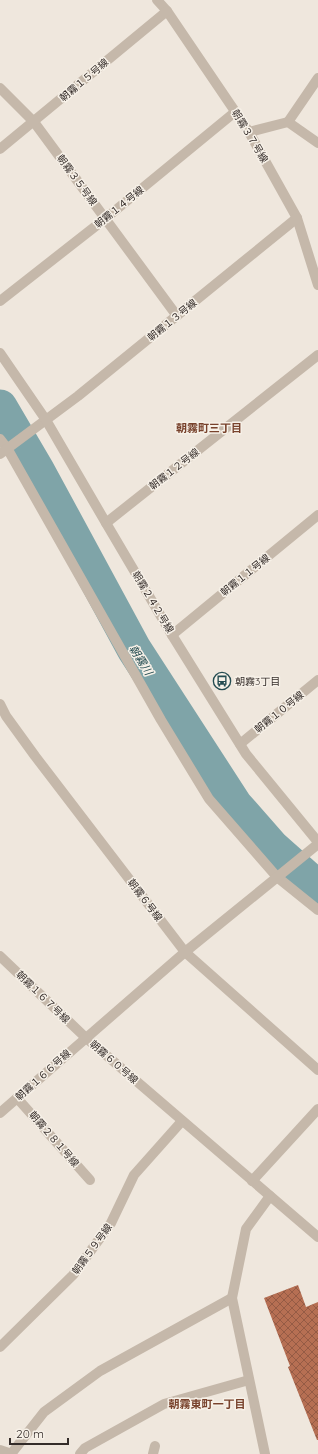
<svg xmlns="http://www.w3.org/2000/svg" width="318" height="1454" font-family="Quicksand,'Noto Sans JP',sans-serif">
  <defs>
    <pattern id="building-cross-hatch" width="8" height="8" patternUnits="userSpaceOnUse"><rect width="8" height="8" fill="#b66f53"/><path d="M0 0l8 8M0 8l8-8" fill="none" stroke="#955b45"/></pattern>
  </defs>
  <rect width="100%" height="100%" fill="#efe7dd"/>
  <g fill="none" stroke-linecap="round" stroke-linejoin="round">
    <!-- river -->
    <polyline stroke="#7fa4a8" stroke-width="35" points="0,407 37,470 134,649 235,805 272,847 318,888"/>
  </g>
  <!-- building -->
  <polygon fill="url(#building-cross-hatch)" points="298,1285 306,1307 318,1302 318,1440 317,1440 288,1367 290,1366 264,1298"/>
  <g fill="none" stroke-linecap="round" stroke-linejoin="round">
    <!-- minor -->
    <g stroke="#c5b8aa" stroke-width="10">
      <polyline points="157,0 167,11 249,132 297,218 318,285"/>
      <polyline points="0,88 34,122 177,316"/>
      <polyline points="288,122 318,78"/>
      <polyline points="249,132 288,122 318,143"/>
      <polyline points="0,149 167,11"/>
      <polyline points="0,301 106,218 235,112"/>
      <polyline points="0,439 7,448 161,720 209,799 277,877 318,910"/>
      <polyline points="0,454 78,396 297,218"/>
      <polyline points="106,523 318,355"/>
      <polyline points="172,635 318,515"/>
      <polyline points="0,704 6,716 35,756 185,952 318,1070"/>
      <polyline points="240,744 318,680"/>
      <polyline points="0,956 85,1037 318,1237"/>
      <polyline points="17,1098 90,1180"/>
      <polyline points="0,1113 185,952 318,844"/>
      <polyline points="252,1181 318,1109"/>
      <polyline points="0,1347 73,1275 111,1223 134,1175 182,1121"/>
      <polyline points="0,1450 12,1454"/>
      <polyline points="11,1454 44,1412 100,1371 232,1298"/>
      <polyline points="80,1454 85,1448 164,1404 249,1380"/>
      <polyline points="153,1454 155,1446"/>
      <polyline points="265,1454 232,1298 246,1229 270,1196"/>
    </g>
    <!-- tertiary -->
    <polyline stroke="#c5b8aa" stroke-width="10" points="0,353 46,420 106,523 172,635 246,754 318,842"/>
  </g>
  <!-- icons -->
  <defs>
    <symbol id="bus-ring" viewBox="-11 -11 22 22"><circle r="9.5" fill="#f7f1e8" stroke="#234b50" stroke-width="1.5"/><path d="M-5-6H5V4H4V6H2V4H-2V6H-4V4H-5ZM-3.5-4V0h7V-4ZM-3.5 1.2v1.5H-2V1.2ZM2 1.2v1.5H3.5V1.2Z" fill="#234b50"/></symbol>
  </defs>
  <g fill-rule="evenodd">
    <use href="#bus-ring" x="212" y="671" width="20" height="20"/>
  </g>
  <g text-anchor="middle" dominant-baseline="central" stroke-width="3" stroke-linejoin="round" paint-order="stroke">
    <!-- street labels -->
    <g font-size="10" fill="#342c29" stroke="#f7f1e8">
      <text transform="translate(84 80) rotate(-40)">朝霧１５号線</text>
      <text transform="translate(250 136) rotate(59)">朝霧３７号線</text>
      <text transform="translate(77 180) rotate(54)">朝霧３５号線</text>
      <text transform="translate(119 207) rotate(-39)">朝霧１４号線</text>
      <text transform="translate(172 320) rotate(-39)">朝霧１３号線</text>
      <text transform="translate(174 469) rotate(-38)">朝霧１２号線</text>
      <text transform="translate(245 575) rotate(-39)">朝霧１１号線</text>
      <text transform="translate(153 602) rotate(59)">朝霧２４２号線</text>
      <text transform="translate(279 712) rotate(-39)">朝霧１０号線</text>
      <text transform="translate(145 900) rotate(53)">朝霧６号線</text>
      <text transform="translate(43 997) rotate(44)">朝霧１６７号線</text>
      <text transform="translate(114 1062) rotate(41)">朝霧６０号線</text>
      <text transform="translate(43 1075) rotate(-42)">朝霧１６６号線</text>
      <text transform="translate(54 1139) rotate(49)">朝霧２８１号線</text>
      <text transform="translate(92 1249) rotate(-54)">朝霧５９号線</text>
    </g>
    <!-- poi labels -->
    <g font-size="10" fill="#342c29" stroke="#f7f1e8" text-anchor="start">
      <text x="235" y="681">朝霧3丁目</text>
    </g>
    <!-- neighbourhood labels -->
    <g font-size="11" font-weight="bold" fill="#78422c" stroke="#f7f1e8">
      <text x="209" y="428">朝霧町三丁目</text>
      <text x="207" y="1404">朝霧東町一丁目</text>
    </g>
    <!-- water labels -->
    <g font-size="11" font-style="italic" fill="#234b50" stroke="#f7f1e8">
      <text transform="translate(141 660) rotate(58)">朝霧川</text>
    </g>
  </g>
  <!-- scale -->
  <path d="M10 1438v6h58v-6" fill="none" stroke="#342c29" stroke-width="2"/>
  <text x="16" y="1438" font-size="12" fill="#342c29" stroke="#f7f1e8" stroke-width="3" paint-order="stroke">20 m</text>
</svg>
